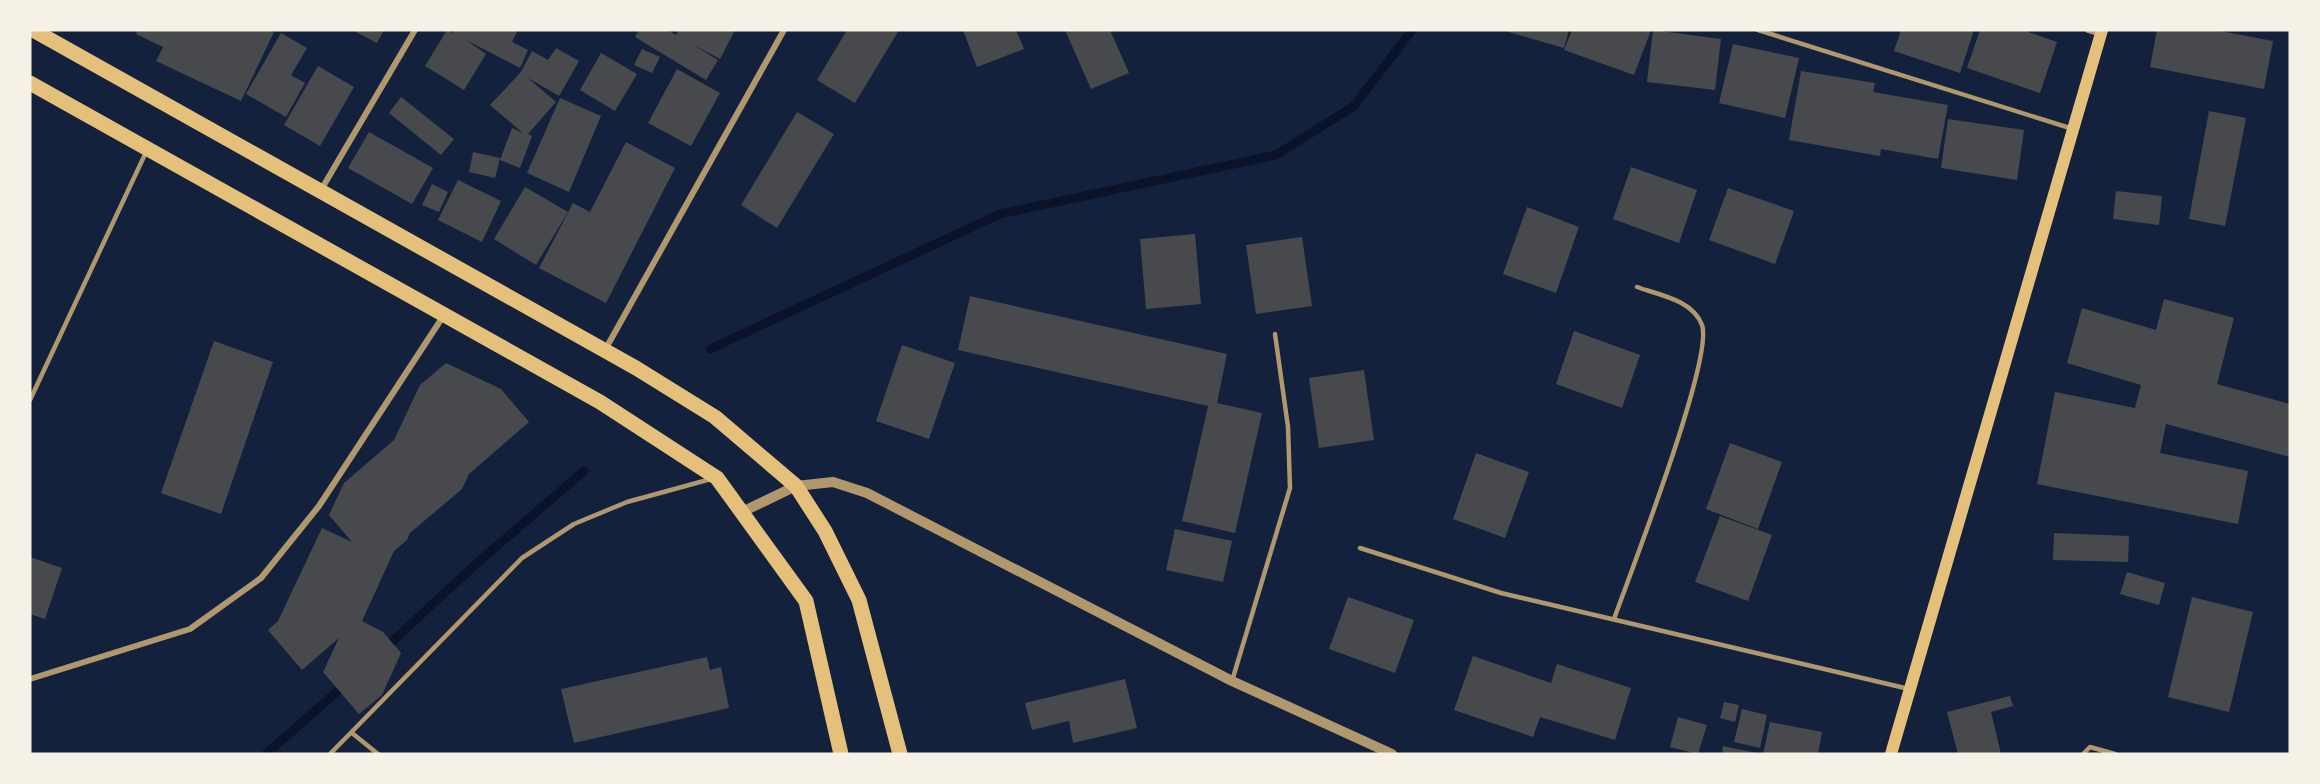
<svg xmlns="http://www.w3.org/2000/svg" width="2320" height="784" font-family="Karla,sans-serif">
  <rect width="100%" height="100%" fill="#14213d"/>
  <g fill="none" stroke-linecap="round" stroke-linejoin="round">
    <!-- stream -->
    <g stroke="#0b132b" stroke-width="9">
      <polyline points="710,349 1000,214 1276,155 1354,106 1412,30"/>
      <polyline points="384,649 476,564 584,471"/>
      <polyline points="266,754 347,683"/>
    </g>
  </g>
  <!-- building -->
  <g fill="#48494c">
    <polygon points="138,30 270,30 274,32 241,101 156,61 163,47 136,34"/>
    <polygon points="352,30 384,30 377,43"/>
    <polygon points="447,30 453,33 454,30 518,30 512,42 528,50 520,68 466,40 486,54 464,90 425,66"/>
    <polygon points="639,30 667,30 676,35 679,30 735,30 720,59 692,44 718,60 706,80 635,37"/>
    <polygon points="847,30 899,30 855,103 817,80"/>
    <polygon points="963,30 1016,30 1024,49 977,67"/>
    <polygon points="1065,30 1110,30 1129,73 1091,89"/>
    <polygon points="1502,30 1569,30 1564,48"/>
    <polygon points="1572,30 1651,30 1634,75 1564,50"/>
    <polygon points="1653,30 1721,39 1715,90 1647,82"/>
    <polygon points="1901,30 1974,30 1960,73 1894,51"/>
    <polygon points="1980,30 2023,30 2057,42 2040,93 1967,68"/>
    <polygon points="2157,30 2215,30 2273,41 2264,89 2150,67"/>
    <polygon points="281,33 307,48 291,75 305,83 286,117 246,94"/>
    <polygon points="1733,44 1799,58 1785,118 1719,103"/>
    <polygon points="556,48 579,61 559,96 528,78 556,102 528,134 532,136 520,168 500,160 512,128 523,133 490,105 521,72 532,51 548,60"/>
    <polygon points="642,49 660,57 652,73 634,65"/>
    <polygon points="601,53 637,74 615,111 580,90"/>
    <polygon points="318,66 354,87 320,146 284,125"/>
    <polygon points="677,69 720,93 691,146 648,123"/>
    <polygon points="1801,71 1875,83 1873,92 1948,105 1938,159 1881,149 1880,156 1789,140"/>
    <polygon points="401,97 454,139 441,155 389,113"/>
    <polygon points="560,98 601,116 569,192 527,173"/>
    <polygon points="2209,111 2246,118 2225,226 2189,219"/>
    <polygon points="797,112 834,134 777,228 741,205"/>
    <polygon points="1948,119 2024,130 2017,180 1941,168"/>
    <polygon points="369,132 433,168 412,204 348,168"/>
    <polygon points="626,142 675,168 606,303 539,268 573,203 590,212"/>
    <polygon points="473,152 500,158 495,178 469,172"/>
    <polygon points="1631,167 1697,190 1679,243 1613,219"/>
    <polygon points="458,180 501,201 482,242 438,220"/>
    <polygon points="432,184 448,192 439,212 422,205"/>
    <polygon points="525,187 568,212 536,265 494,239"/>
    <polygon points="1728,188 1794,211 1775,264 1709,240"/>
    <polygon points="2116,191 2162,196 2159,225 2113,219"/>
    <polygon points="1527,207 1579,227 1556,293 1503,274"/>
    <polygon points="1195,234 1201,304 1146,309 1140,239"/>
    <polygon points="1302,237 1312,306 1256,314 1246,245"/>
    <polygon points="970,296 1227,354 1217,403 1262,413 1235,533 1182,521 1208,406 958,350"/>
    <polygon points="2164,299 2234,318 2217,384 2290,404 2290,457 2166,424 2160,453 2248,471 2238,524 2037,484 2055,392 2135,408 2141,385 2067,363 2082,308 2156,330"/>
    <polygon points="1574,331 1640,355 1622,408 1556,384"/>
    <polygon points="214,341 273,362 221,514 161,493"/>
    <polygon points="902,345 955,363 929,439 876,421"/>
    <polygon points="446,363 501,389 529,422 469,474 462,489 410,533 407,540 394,551 362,621 383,632 401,653 382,695 359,714 323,672 339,638 302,670 268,630 278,621 322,528 352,542 329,515 344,483 394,440 420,385"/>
    <polygon points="1364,370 1374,440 1319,448 1309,378"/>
    <polygon points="1730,443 1782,462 1758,529 1706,509"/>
    <polygon points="1476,453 1529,472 1505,538 1453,519"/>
    <polygon points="1720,516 1772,535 1748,601 1695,582"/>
    <polygon points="1175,529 1232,541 1223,582 1166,570"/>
    <polygon points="2054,533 2129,536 2128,562 2053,560"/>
    <polygon points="30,557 62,568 45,619 30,614"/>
    <polygon points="2127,572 2165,583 2159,605 2120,594"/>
    <polygon points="1348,597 1414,620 1395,673 1329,649"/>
    <polygon points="2192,597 2253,612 2229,712 2168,697"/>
    <polygon points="1473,656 1551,683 1557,664 1631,688 1615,740 1540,717 1533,737 1454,710"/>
    <polygon points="707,657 710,670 721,667 729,708 574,743 561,689"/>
    <polygon points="1125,679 1137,728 1073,743 1069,721 1032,730 1025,703"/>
    <polygon points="2010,696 2013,706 1991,712 2001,754 1958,754 1947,712"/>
    <polygon points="1724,702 1739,705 1735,722 1720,718"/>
    <polygon points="1742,709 1767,715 1760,748 1734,742"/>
    <polygon points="1678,717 1707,725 1698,754 1670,747"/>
    <polygon points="1770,722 1822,732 1818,754 1763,754"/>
    <polygon points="1723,746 1757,753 1757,754 1722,754"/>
  </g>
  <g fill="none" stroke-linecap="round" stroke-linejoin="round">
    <!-- service -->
    <g stroke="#b1986c" stroke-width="4.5">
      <polyline points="1758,30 2073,129"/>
      <polyline points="30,400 147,150"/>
      <polyline points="1360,548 1501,593 1909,689"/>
      <path d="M1614,619C1630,574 1714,358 1702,325C1693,300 1659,295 1637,287"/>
      <polyline points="1232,681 1290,488 1288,427 1275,334"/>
      <polyline points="352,733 378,754"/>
      <polyline points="330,754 522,558 574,524 627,502 711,479"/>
      <polyline points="2083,754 2090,747 2115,754"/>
    </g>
    <!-- minor -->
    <g stroke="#b1986c" stroke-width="6">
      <polyline points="2088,30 2101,34"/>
      <polyline points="321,190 415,30"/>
      <polyline points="605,350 784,30"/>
      <polyline points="30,679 190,629 261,578 319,506 444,315"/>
    </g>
    <!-- tertiary -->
    <polyline stroke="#b1986c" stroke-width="10" points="742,512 796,486 833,482 867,493 1232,681 1392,754"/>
    <!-- secondary -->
    <polyline stroke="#e5c07b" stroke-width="12" points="1891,754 2102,30"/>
    <!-- primary -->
    <g stroke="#e5c07b" stroke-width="15">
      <polyline points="33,30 636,368 715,417 796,486 825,531 859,600 900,754"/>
      <polyline points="30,83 600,402 717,478 806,601 841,754"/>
    </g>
  </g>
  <!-- border -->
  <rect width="2320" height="784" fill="none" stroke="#f6f1e7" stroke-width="63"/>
</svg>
